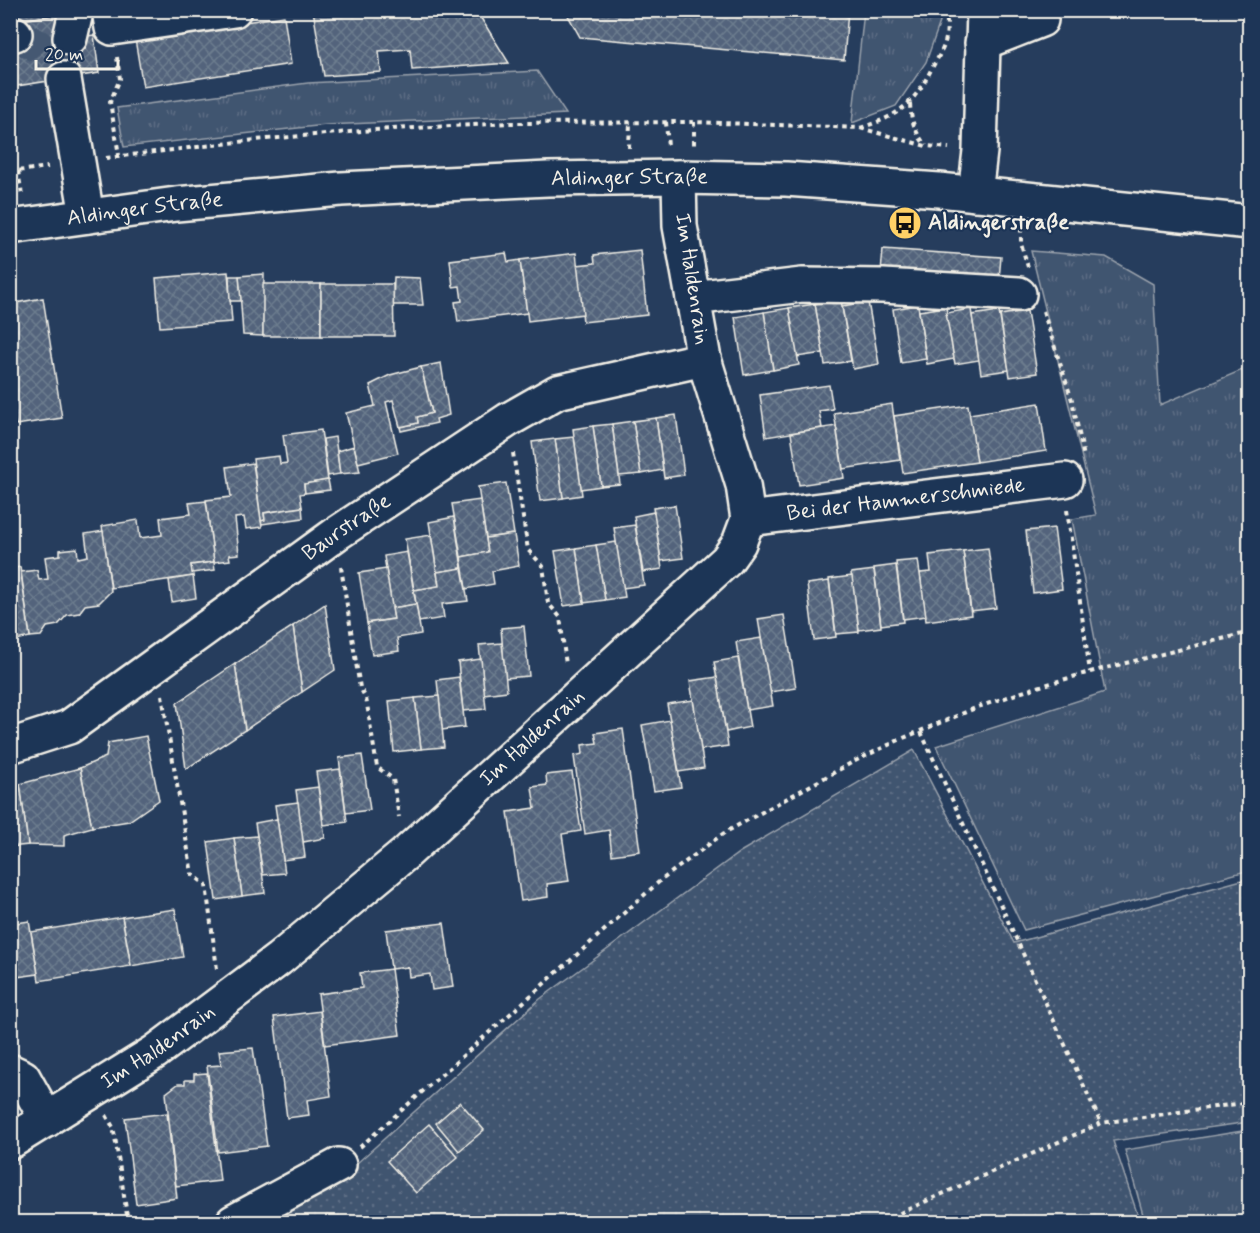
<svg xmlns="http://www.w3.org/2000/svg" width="1260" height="1233" font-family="Mynerve,sans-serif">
  <defs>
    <pattern id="grass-tufts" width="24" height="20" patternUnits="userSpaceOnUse" patternTransform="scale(1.5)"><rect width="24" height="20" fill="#40546f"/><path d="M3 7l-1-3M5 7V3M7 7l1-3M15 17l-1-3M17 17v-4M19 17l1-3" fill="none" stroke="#5c6d84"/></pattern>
    <pattern id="park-dots" width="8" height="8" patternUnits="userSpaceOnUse" patternTransform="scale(1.5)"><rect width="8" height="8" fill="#40546f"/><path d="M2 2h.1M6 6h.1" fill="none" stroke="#5c6d84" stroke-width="1.8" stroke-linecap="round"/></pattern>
    <pattern id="building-cross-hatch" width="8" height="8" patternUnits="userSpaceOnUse" patternTransform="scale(1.5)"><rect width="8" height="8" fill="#52647b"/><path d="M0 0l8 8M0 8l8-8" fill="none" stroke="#6c7b8e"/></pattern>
  </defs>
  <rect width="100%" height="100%" fill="#263d5d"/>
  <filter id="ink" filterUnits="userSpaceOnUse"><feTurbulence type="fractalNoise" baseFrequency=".0167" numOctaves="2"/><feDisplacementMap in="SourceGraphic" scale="12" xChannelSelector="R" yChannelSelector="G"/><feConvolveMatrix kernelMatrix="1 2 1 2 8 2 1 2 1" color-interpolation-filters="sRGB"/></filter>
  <g filter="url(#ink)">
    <!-- grass -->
    <g fill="url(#grass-tufts)" stroke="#9aa2ac" stroke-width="1.5">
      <polygon points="864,11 940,11 940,22 926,62 896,106 852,123"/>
      <polygon points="537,71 566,114 326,125 124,147 117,108 308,83"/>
      <polygon points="1031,251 1106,257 1153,284 1160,405 1242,370 1250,416 1250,870 1024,930 936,746 1105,692 1072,519 1096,515"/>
      <polygon points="1249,1130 1249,1222 1145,1222 1125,1150"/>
    </g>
    <!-- park -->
    <polygon fill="url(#park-dots)" stroke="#9aa2ac" stroke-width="1.5" points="914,750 1014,943 1249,878 1249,1122 1113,1141 1140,1222 250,1222 346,1173 540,999 740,852"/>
    <!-- building -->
    <g fill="url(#building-cross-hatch)" stroke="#f4f1e8" stroke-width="1.5">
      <polygon points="10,10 83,10 10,22"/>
      <polygon points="313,10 476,10 509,63 412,70 410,49 379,51 381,72 324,76"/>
      <polygon points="565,10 848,10 844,60 580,37"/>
      <polygon points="64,14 68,39 17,46 13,21"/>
      <polygon points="284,16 291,64 143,87 135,39"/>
      <polygon points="94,35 99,73 10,87 10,47"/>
      <polygon points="883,249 1001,257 999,279 881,272"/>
      <polygon points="640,250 647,315 583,322 577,265 595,263 594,255"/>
      <polygon points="506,253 508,262 520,260 527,313 458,322 455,302 462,301 460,286 453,287 450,260"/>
      <polygon points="576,253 583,314 528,321 520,260"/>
      <polygon points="228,272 232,322 160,327 156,278"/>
      <polygon points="264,274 263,336 243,335 239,276"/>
      <polygon points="229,276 239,276 241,301 230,301"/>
      <polygon points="394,277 420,278 423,305 393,305"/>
      <rect x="263" y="284" width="58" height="52"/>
      <polygon points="321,284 393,284 394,336 321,336"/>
      <polygon points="43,298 62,418 16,425 10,391 10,304"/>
      <polygon points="841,300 851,361 825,365 815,304"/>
      <polygon points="868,302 879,364 853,369 842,306"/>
      <polygon points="815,304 823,353 797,357 789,308"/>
      <polygon points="918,305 926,359 901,363 893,309"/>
      <polygon points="946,307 954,359 927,364 919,311"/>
      <polygon points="789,308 799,365 773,370 764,312"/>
      <polygon points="971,309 979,360 955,364 946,313"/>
      <polygon points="999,311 1009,370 981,374 972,315"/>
      <polygon points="1027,311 1037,373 1010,377 1000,315"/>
      <polygon points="764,312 773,370 744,375 735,317"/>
      <polygon points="441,363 449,415 436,419 437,423 401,431 400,427 418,423 417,417 432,413 421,367"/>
      <polygon points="421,367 432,413 417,417 418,423 400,427 393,400 386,402 398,453 358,463 346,413 375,406 370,385 390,375"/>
      <polygon points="829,385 833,409 819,411 822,428 766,437 760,395"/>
      <polygon points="1039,403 1046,451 977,462 969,414"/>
      <polygon points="892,404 900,460 843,469 834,413"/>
      <polygon points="968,405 977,462 903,473 894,416"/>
      <polygon points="676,415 684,475 664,478 656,418"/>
      <polygon points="656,418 663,470 641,474 633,421"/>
      <polygon points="633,421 641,474 619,476 612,424"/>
      <polygon points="612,424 620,484 601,486 593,426"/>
      <polygon points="593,426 601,486 581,489 573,429"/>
      <polygon points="836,426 844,478 799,485 791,433"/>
      <polygon points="321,430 328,480 304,484 305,493 300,494 302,507 264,513 265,520 261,521 253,459 279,456 280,464 287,463 283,435"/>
      <polygon points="335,437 340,474 328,476 323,439"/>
      <polygon points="574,437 582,495 563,498 555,439"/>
      <polygon points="555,439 563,498 540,501 532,442"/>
      <polygon points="354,446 360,472 340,474 337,451"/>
      <polygon points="253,463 262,527 246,529 244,517 235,518 239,554 229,555 230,560 214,562 206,500 231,497 227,467"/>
      <polygon points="328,480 330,490 305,493 304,484"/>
      <polygon points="506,483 514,534 486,538 478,487"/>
      <polygon points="480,500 488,552 461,557 452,504"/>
      <polygon points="206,501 214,562 191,565 193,576 111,588 102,526 138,520 140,538 162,535 160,518 191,514 189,503"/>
      <polygon points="675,505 683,558 661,561 653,508"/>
      <polygon points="302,507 303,518 262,524 261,521 265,520 264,513"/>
      <polygon points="654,512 662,569 643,572 634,516"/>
      <polygon points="454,517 462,568 437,572 429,522"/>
      <polygon points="635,525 644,585 623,588 614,528"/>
      <polygon points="1054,528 1062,589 1033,593 1026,531"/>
      <polygon points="103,531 111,591 99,603 85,605 79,613 67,615 58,625 47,627 41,636 30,637 21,572 37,570 39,580 48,579 45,557 60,555 60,550 77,548 78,558 88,556 85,534"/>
      <polygon points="514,534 519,566 492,571 494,584 466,589 461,557 488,552 486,538"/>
      <polygon points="431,535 439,586 414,590 405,539"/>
      <polygon points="616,542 625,597 605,600 596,545"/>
      <polygon points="596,545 605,600 584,603 576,548"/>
      <polygon points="576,548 584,603 564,606 555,551"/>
      <polygon points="988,548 996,608 971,611 963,551"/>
      <polygon points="963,551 971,615 926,621 920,573 931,572 929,555"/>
      <polygon points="407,552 416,604 392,608 384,556"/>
      <polygon points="918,560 926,616 903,619 896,562"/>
      <polygon points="214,562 215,570 192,573 191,565"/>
      <polygon points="896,565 903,622 881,625 874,568"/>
      <polygon points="20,567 30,637 16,640 17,647 10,648 10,569"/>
      <polygon points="462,568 468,601 442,604 444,618 419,622 414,590 439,586 437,572"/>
      <polygon points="386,569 394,619 367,623 359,573"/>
      <polygon points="874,570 881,627 859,630 851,573"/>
      <polygon points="193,576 196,598 172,602 169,580"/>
      <polygon points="852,576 859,632 836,634 829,579"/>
      <polygon points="829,581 836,637 814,640 807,584"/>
      <polygon points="325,604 335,670 302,692 293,626"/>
      <polygon points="416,604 421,634 397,638 399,651 372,655 367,623 394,619 392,608"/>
      <polygon points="784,615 796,688 770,692 758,619"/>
      <polygon points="293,626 302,692 245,730 235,664"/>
      <polygon points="524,626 529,676 505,678 501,628"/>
      <polygon points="761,638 773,706 747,710 736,642"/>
      <polygon points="502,643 507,691 484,694 479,645"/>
      <polygon points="738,658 750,727 726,732 714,662"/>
      <polygon points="481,659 486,709 463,711 458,662"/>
      <polygon points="235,664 245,730 186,769 177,703"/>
      <polygon points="459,677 465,727 442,730 437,680"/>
      <polygon points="717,677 728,746 701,750 690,681"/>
      <polygon points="439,696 444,747 421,749 415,698"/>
      <polygon points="415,698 421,749 394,752 389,701"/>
      <polygon points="693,700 704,768 679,772 667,704"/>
      <polygon points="670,720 681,787 654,791 642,725"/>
      <polygon points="623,729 640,851 612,855 609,830 585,834 574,756 583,754 582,745 597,743 595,733"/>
      <polygon points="146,736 159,800 129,821 92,827 80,768 106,757 108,743"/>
      <polygon points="362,755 370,810 346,813 339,758"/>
      <polygon points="80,768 92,827 64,835 64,846 28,845 20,784"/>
      <polygon points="340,769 347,822 324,825 316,772"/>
      <polygon points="572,772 581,831 562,834 569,881 547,884 548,897 521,901 508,812 535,808 532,787 547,785 546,775"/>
      <polygon points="20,784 28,845 10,847 10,786"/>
      <polygon points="318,787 325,838 303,842 296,790"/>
      <polygon points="298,802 305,857 283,860 275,805"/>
      <polygon points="277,819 285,873 263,875 255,823"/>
      <polygon points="257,836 265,893 242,896 234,838"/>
      <polygon points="234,838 242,896 216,900 208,842"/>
      <polygon points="175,909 183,957 131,966 122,917"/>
      <polygon points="122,917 131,966 39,981 31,932"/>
      <polygon points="29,921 38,974 10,978 10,924"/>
      <polygon points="444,923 453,987 432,990 430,974 409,977 408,967 391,969 386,930"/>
      <polygon points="391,969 400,1035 325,1045 318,994 362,988 360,973"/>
      <polygon points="320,1011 331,1096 307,1100 309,1115 287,1118 274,1017"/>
      <polygon points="253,1048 267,1146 218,1152 207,1066 221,1065 219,1051"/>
      <polygon points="207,1073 220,1181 176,1186 166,1093 178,1084 185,1084 185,1080 194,1080 194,1074"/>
      <polygon points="460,1102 484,1130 459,1151 436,1123"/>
      <polygon points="167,1113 177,1198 136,1204 125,1118"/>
      <polygon points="429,1124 458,1157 416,1193 387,1161"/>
    </g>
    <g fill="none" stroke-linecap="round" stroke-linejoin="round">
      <!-- minor-tunnel -->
      <polyline stroke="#455872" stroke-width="33" stroke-dasharray="33 16" stroke-linecap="butt" points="15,34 38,46 64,79"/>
      <defs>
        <g id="minor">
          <polyline points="109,10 112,28 234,10"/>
          <polyline points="10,35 15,34"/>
          <polyline points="70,38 76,12"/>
          <polyline points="982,43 1041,20"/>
          <polyline points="64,79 87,216"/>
          <polyline points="975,194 980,151 984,10"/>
          <polyline points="693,298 802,285 883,286 1019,294"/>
          <path id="s1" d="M748,519L1065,480"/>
          <path id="s2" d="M10,746L69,727L336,534L508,420L557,392L704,359"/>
          <polyline points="10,1071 23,1077 47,1120"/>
          <path id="s3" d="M10,1142L155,1052L279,959L405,854L727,560L739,543L748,519L743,485L704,359L680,226L679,177"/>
          <polyline points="233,1222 339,1165"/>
        </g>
        <g id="major">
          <path id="s4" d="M10,227L176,204L341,189L548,179L679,177L786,179L939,190L1250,222"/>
        </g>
      </defs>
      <!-- minor casing -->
      <use href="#minor" stroke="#f4f1e8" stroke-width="38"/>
      <!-- major casing -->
      <use href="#major" stroke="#f4f1e8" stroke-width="38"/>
      <!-- path -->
      <g stroke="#f4f1e8" stroke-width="4" stroke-dasharray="4.5 4.5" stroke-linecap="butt">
        <polyline points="117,57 120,79 110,102 119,155"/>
        <path d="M910,104C911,121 915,132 926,146"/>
        <polyline points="666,122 668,147"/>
        <polyline points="694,122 694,148"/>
        <path d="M860,128C899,116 914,104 932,68C937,59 944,49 946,38C947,29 947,20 947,10"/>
        <polyline points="629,148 630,122"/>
        <polyline points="106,158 255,140 374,130 511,123 694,122 860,128 926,146 949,148"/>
        <polyline points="18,171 22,195"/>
        <polyline points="10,172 48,167"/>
        <polyline points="1021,228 1021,244 1028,267"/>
        <polyline points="1043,311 1072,400 1084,457"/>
        <polyline points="513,453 528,550 543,566 548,603 560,617 566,665"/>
        <polyline points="1067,510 1090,672"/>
        <polyline points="341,567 360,688 366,698 377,767 393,779 399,817"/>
        <polyline points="162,695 192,874 206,885 217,969"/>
        <polyline points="921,732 1101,1123"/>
        <polyline points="106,1115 113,1127 115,1137 128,1222"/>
        <polyline points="360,1147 660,881 724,833 853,762 901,739 978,707 1034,688 1090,672 1250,632"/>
        <polyline points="884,1222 902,1212 1101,1123 1250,1102"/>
      </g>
      <!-- minor -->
      <use href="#minor" stroke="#1d3557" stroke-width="33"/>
      <!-- major -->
      <use href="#major" stroke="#1d3557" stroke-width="33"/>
    </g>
  </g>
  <!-- icons -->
  <defs>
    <symbol id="bus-disc" viewBox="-11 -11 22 22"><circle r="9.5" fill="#ffd166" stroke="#1d3557"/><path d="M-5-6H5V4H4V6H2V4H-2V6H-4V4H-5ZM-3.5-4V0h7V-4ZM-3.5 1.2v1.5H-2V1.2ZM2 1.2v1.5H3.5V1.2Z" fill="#111"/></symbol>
  </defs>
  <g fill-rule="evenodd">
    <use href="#bus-disc" x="886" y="204" width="38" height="38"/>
  </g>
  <g text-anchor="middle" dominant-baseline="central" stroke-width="4.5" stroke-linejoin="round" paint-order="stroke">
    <!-- street labels -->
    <g font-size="22" fill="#f4f1e8" stroke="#1d3557">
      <text stroke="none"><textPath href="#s4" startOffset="622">Aldinger Straße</textPath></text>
      <text stroke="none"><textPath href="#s4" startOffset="136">Aldinger Straße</textPath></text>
      <text transform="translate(692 279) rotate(81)">Im Haldenrain</text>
      <text stroke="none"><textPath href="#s1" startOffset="159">Bei der Hammerschmiede</textPath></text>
      <text stroke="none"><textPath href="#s2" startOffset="404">Baurstraße</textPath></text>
      <text stroke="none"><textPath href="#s3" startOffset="662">Im Haldenrain</textPath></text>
      <text stroke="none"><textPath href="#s3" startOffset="176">Im Haldenrain</textPath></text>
    </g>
    <!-- poi labels -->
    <g font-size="22" font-weight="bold" fill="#f4f1e8" stroke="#1d3557" text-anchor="start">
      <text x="928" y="223">Aldingerstraße</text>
    </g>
  </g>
  <!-- margin -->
  <rect width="1260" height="1233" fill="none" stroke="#1d3557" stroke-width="36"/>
  <rect x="18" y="18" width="1224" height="1197" fill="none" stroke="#f4f1e8" stroke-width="2" filter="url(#ink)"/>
  <!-- scale -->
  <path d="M36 60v9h82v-9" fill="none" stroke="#f4f1e8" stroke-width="3"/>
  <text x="45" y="60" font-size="18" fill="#f4f1e8" stroke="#1d3557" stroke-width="4.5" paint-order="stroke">20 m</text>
</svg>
